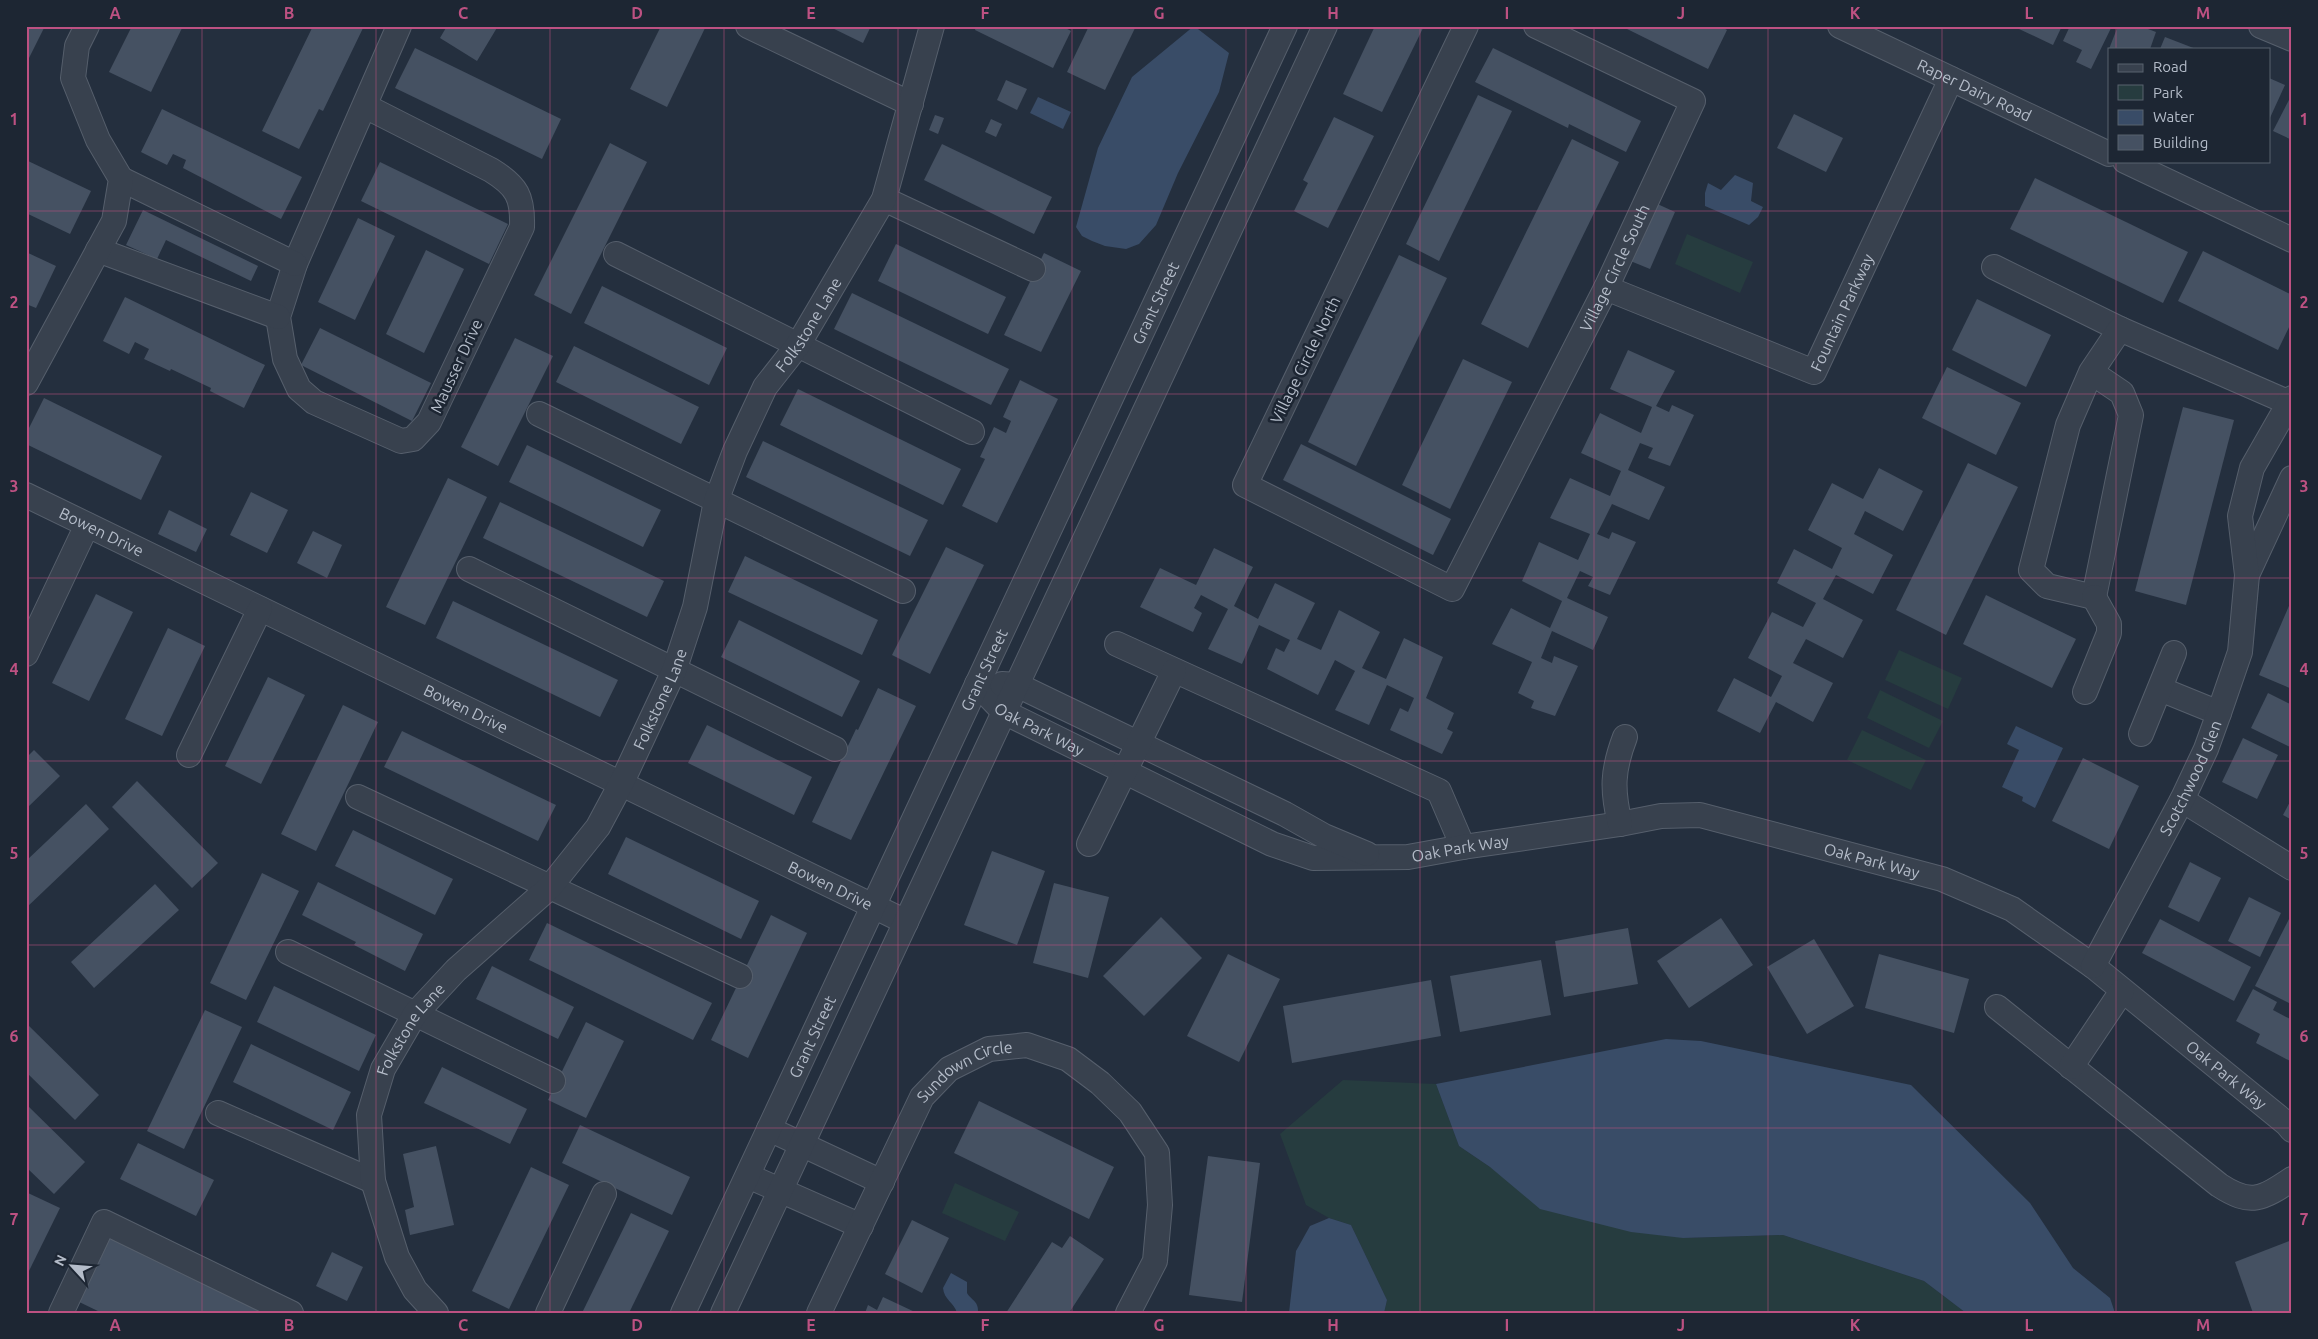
<svg xmlns="http://www.w3.org/2000/svg" width="2318" height="1339" font-family="Ubuntu,sans-serif">
  <rect width="100%" height="100%" fill="#242f3e"/>
  <!-- green -->
  <g fill="#263c3f">
    <polygon points="1687,234 1753,262 1740,293 1675,264"/>
    <polygon points="1899,650 1962,678 1948,709 1885,680"/>
    <polygon points="1880,690 1943,721 1929,748 1867,718"/>
    <polygon points="1862,730 1926,760 1911,790 1847,760"/>
    <polygon points="1343,1080 1436,1084 1459,1146 1490,1167 1683,1238 1783,1235 1924,1281 1966,1313 1384,1313 1387,1300 1351,1225 1329,1218 1306,1205 1280,1134"/>
    <polygon points="955,1183 1019,1212 1005,1241 942,1213"/>
  </g>
  <!-- water -->
  <g fill="#394c67">
    <polygon points="1194,26 1229,53 1219,92 1178,173 1156,225 1139,244 1126,249 1105,246 1092,241 1082,236 1076,227 1098,148 1132,77"/>
    <polygon points="1038,97 1071,112 1063,129 1030,113"/>
    <polygon points="1735,175 1753,183 1751,201 1763,207 1758,217 1749,225 1705,206 1705,193 1708,183 1721,190"/>
    <polygon points="2016,726 2063,748 2035,808 2022,801 2023,797 2002,787 2019,750 2007,744"/>
    <polygon points="1666,1039 1701,1041 1911,1085 2030,1203 2073,1268 2110,1298 2115,1313 1966,1313 1924,1281 1783,1235 1683,1238 1631,1232 1540,1209 1490,1167 1459,1146 1436,1084"/>
    <polygon points="1329,1218 1351,1225 1387,1300 1384,1313 1289,1313 1296,1251 1310,1226"/>
    <path d="M951,1273L967,1282V1293C972,1301 979,1301 978,1313H957C954,1302 944,1300 943,1288Z"/>
  </g>
  <!-- building -->
  <g fill="#455162">
    <polygon points="26,26 45,26 26,64"/>
    <polygon points="132,26 183,26 151,92 109,72"/>
    <polygon points="313,26 364,26 323,111 319,109 299,149 262,131"/>
    <polygon points="447,26 498,26 477,61 440,38"/>
    <polygon points="661,26 706,26 667,107 630,89"/>
    <polygon points="828,26 871,26 863,43"/>
    <polygon points="976,26 1062,26 1071,31 1053,68 975,30"/>
    <polygon points="1089,26 1136,26 1105,90 1067,72"/>
    <polygon points="1375,26 1424,26 1382,112 1343,94"/>
    <polygon points="1621,26 1720,26 1727,30 1708,69"/>
    <polygon points="2020,26 2062,26 2053,45 2019,29"/>
    <polygon points="2070,26 2112,26 2091,69 2076,62 2082,50 2063,41"/>
    <polygon points="2118,26 2140,26 2156,32 2150,49 2109,49"/>
    <polygon points="2165,37 2196,49 2160,49"/>
    <polygon points="415,48 561,119 542,159 395,88"/>
    <polygon points="1493,48 1641,121 1626,152 1569,124 1568,128 1475,82"/>
    <polygon points="2269,78 2285,85 2269,120"/>
    <polygon points="1006,80 1027,89 1017,110 997,100"/>
    <polygon points="2292,94 2292,140 2273,131"/>
    <polygon points="1478,95 1512,111 1439,261 1406,244"/>
    <polygon points="162,109 302,177 281,219 183,168 186,160 173,154 167,165 141,152"/>
    <polygon points="1794,114 1843,138 1826,172 1777,148"/>
    <polygon points="935,115 944,118 938,134 929,130"/>
    <polygon points="1334,117 1374,136 1328,228 1294,211 1308,183 1303,180"/>
    <polygon points="991,119 1002,124 996,137 985,132"/>
    <polygon points="1572,139 1619,162 1528,348 1481,324"/>
    <polygon points="610,143 647,162 571,314 534,295"/>
    <polygon points="942,144 1052,197 1034,234 924,180"/>
    <polygon points="26,160 91,191 70,234 26,213"/>
    <polygon points="380,162 508,224 489,264 361,201"/>
    <polygon points="2035,178 2188,252 2163,303 2010,229"/>
    <polygon points="1653,202 1675,212 1650,269 1628,260"/>
    <polygon points="143,210 258,266 251,281 166,240 157,259 126,245"/>
    <polygon points="358,218 395,236 355,320 318,302"/>
    <polygon points="896,244 1006,297 988,334 878,281"/>
    <polygon points="426,250 464,269 424,353 386,334"/>
    <polygon points="2203,251 2292,295 2292,321 2278,350 2178,301"/>
    <polygon points="26,252 56,266 36,308 26,304"/>
    <polygon points="1044,253 1081,271 1041,352 1004,335"/>
    <polygon points="1399,255 1447,278 1356,466 1308,442"/>
    <polygon points="602,286 727,348 709,385 584,323"/>
    <polygon points="852,293 1009,369 991,405 834,329"/>
    <polygon points="125,297 265,365 244,408 210,391 211,388 171,369 170,371 144,359 149,349 135,342 129,354 103,341"/>
    <polygon points="1977,299 2051,335 2026,387 1952,350"/>
    <polygon points="320,328 431,383 412,421 301,365"/>
    <polygon points="515,338 553,356 498,466 461,447"/>
    <polygon points="574,346 699,407 681,444 556,382"/>
    <polygon points="1628,350 1675,371 1656,406 1669,412 1672,405 1694,415 1670,466 1648,458 1653,448 1640,443 1628,470 1665,487 1649,520 1612,504 1597,534 1609,539 1612,532 1636,542 1610,595 1588,586 1593,577 1580,571 1567,598 1608,617 1593,650 1552,631 1541,658 1552,663 1554,656 1578,666 1555,716 1531,708 1534,701 1518,693 1532,662 1492,644 1511,608 1550,628 1562,601 1522,581 1539,542 1578,560 1590,534 1550,518 1570,478 1610,496 1621,471 1581,453 1600,413 1641,433 1652,407 1610,389"/>
    <polygon points="1463,359 1512,382 1450,509 1402,485"/>
    <polygon points="1947,367 2021,403 1996,455 1922,418"/>
    <polygon points="1020,380 1058,399 997,523 962,506 985,459 980,457 994,427 1006,433 1011,421 1003,417"/>
    <polygon points="798,389 961,469 943,505 780,425"/>
    <polygon points="44,398 162,456 141,500 26,444 26,434"/>
    <polygon points="2183,407 2234,420 2186,605 2135,591"/>
    <polygon points="763,441 928,520 910,556 746,477"/>
    <polygon points="1301,444 1451,519 1433,555 1283,480"/>
    <polygon points="527,445 661,510 643,547 509,482"/>
    <polygon points="1968,463 2018,487 1946,635 1896,610"/>
    <polygon points="1879,468 1923,491 1903,531 1865,511 1854,534 1893,555 1873,594 1836,575 1823,599 1863,620 1843,658 1806,639 1793,663 1833,683 1813,722 1776,702 1760,733 1717,711 1734,678 1771,697 1782,676 1748,658 1772,612 1803,627 1816,603 1777,583 1794,549 1832,569 1842,548 1808,530 1832,483 1863,499"/>
    <polygon points="448,478 487,497 425,625 386,607"/>
    <polygon points="251,492 288,510 267,553 230,535"/>
    <polygon points="500,502 664,581 647,617 483,538"/>
    <polygon points="169,510 207,529 196,552 158,534"/>
    <polygon points="313,531 342,545 327,578 297,563"/>
    <polygon points="946,547 984,565 930,674 892,655"/>
    <polygon points="1214,548 1253,567 1234,606 1258,619 1275,583 1315,603 1297,639 1321,650 1339,610 1380,632 1362,668 1386,679 1404,638 1443,657 1426,698 1454,713 1447,729 1453,732 1442,754 1390,730 1400,708 1408,712 1414,698 1387,685 1369,725 1335,710 1355,671 1335,660 1318,695 1267,669 1276,648 1284,652 1290,640 1259,625 1242,664 1208,649 1228,609 1201,595 1194,608 1202,613 1193,632 1140,607 1160,568 1196,585"/>
    <polygon points="745,556 878,620 862,655 728,592"/>
    <polygon points="96,594 133,612 89,701 52,683"/>
    <polygon points="1986,595 2076,639 2052,688 1963,644"/>
    <polygon points="2292,599 2292,689 2259,675"/>
    <polygon points="453,601 618,680 600,717 436,638"/>
    <polygon points="739,620 860,681 842,717 721,657"/>
    <polygon points="168,628 205,646 162,736 125,719"/>
    <polygon points="268,677 305,695 261,784 225,766"/>
    <polygon points="878,688 916,706 851,840 812,822 856,729 858,730"/>
    <polygon points="2268,693 2292,705 2292,748 2251,728"/>
    <polygon points="343,705 378,722 316,851 281,834"/>
    <polygon points="707,725 812,777 794,815 688,763"/>
    <polygon points="402,731 556,805 538,841 384,767"/>
    <polygon points="2243,738 2278,755 2257,799 2222,782"/>
    <polygon points="34,750 60,776 26,809 26,758"/>
    <polygon points="2083,758 2139,786 2109,849 2052,821"/>
    <polygon points="137,781 218,863 192,888 112,807"/>
    <polygon points="2292,798 2292,820 2283,815"/>
    <polygon points="86,804 109,829 26,908 26,861"/>
    <polygon points="353,830 453,879 435,915 335,866"/>
    <polygon points="626,837 759,901 741,939 608,874"/>
    <polygon points="992,851 1045,871 1017,945 964,925"/>
    <polygon points="2190,862 2221,878 2199,922 2168,907"/>
    <polygon points="262,873 299,891 246,1000 210,983"/>
    <polygon points="318,882 423,934 405,971 354,945 356,942 302,915"/>
    <polygon points="1054,883 1109,897 1088,978 1033,963"/>
    <polygon points="155,884 179,910 94,988 71,962"/>
    <polygon points="2249,897 2281,913 2260,957 2228,941"/>
    <polygon points="771,915 807,933 748,1058 711,1040"/>
    <polygon points="1161,917 1202,958 1144,1016 1103,976"/>
    <polygon points="1721,918 1753,965 1689,1008 1657,961"/>
    <polygon points="2160,919 2251,967 2234,1001 2142,953"/>
    <polygon points="2289,919 2292,921 2292,997 2289,1003 2255,986"/>
    <polygon points="547,923 712,1003 693,1040 529,960"/>
    <polygon points="1628,928 1638,984 1564,997 1555,941"/>
    <polygon points="1814,939 1854,1006 1807,1034 1767,967"/>
    <polygon points="1228,954 1280,979 1239,1062 1187,1036"/>
    <polygon points="1879,954 1969,979 1954,1033 1865,1008"/>
    <polygon points="1541,960 1551,1015 1460,1032 1450,976"/>
    <polygon points="492,966 574,1007 558,1039 476,999"/>
    <polygon points="1431,980 1441,1036 1292,1063 1283,1006"/>
    <polygon points="274,986 376,1035 359,1071 257,1022"/>
    <polygon points="2253,989 2277,1002 2273,1010 2292,1020 2292,1062 2256,1043 2260,1034 2236,1021"/>
    <polygon points="205,1010 242,1027 184,1149 147,1131"/>
    <polygon points="586,1022 624,1041 586,1118 548,1100"/>
    <polygon points="26,1023 99,1095 75,1120 26,1072"/>
    <polygon points="251,1044 351,1092 333,1130 233,1082"/>
    <polygon points="442,1067 527,1109 510,1144 424,1103"/>
    <polygon points="979,1101 1114,1167 1089,1219 954,1153"/>
    <polygon points="26,1104 85,1162 54,1194 26,1167"/>
    <polygon points="580,1125 690,1177 672,1215 562,1163"/>
    <polygon points="138,1143 214,1180 196,1216 120,1179"/>
    <polygon points="436,1146 454,1225 410,1235 405,1210 414,1207 403,1154"/>
    <polygon points="1208,1156 1260,1163 1242,1302 1189,1295"/>
    <polygon points="531,1167 569,1185 509,1309 472,1291"/>
    <polygon points="28,1193 60,1208 26,1277 26,1197"/>
    <polygon points="631,1213 669,1231 629,1313 582,1313"/>
    <polygon points="912,1220 949,1238 922,1293 885,1274"/>
    <polygon points="104,1235 266,1313 102,1313 73,1299"/>
    <polygon points="1070,1236 1104,1259 1069,1313 1006,1313 1052,1242 1062,1248"/>
    <polygon points="2292,1240 2292,1313 2253,1313 2235,1262"/>
    <polygon points="332,1252 363,1267 347,1301 316,1286"/>
    <polygon points="883,1297 917,1313 865,1313 868,1305 877,1310"/>
  </g>
  <g fill="none" stroke-linecap="round" stroke-linejoin="round">
    <defs>
      <g id="minor">
        <polyline points="748,26 911,104"/>
        <path id="s1" d="M1466,26L1245,485L1452,589L1606,288L1693,101L1536,26"/>
        <path id="s2" d="M1840,26L2109,154"/>
        <polyline points="2261,26 2292,39"/>
        <path d="M365,106L491,170C517,186 523,197 522,227L429,422L413,439L401,441L314,402L299,389L285,359L278,317L295,264L399,26"/>
        <polyline points="2125,161 2292,240"/>
        <polyline points="121,179 295,264"/>
        <polyline points="884,199 1033,269"/>
        <polyline points="98,250 278,317"/>
        <polyline points="616,254 972,432"/>
        <polyline points="1994,267 2120,329"/>
        <path id="s3" d="M1606,288L1814,372L1951,79"/>
        <polyline points="2091,372 2122,393 2131,415 2094,597 2047,586 2031,570 2068,425 2091,372 2120,329 2292,404"/>
        <polyline points="26,383 114,221 121,179 98,140 73,78 77,46 87,26"/>
        <polyline points="539,414 903,591"/>
        <path id="s4" d="M26,495L906,922"/>
        <polyline points="469,569 835,749"/>
        <polyline points="2247,575 2292,478"/>
        <polyline points="1117,644 1439,791 1463,847"/>
        <polyline points="26,654 87,525"/>
        <path id="s5" d="M977,684L1004,712L1272,844L1313,858L1408,857L1463,847L1620,824L1661,816L1700,815L1942,879L2012,909L2093,966L2287,1124L2292,1130"/>
        <polyline points="1002,684 1017,685 1285,814 1324,836 1367,854"/>
        <polyline points="2160,689 2219,713"/>
        <polyline points="2085,692 2109,633 2109,624 2094,597"/>
        <polyline points="2141,734 2174,653"/>
        <polyline points="189,755 260,609"/>
        <polyline points="358,797 740,976"/>
        <polyline points="2182,800 2292,868"/>
        <path d="M1620,824C1612,790 1612,771 1625,737"/>
        <polyline points="1089,844 1174,671"/>
        <polyline points="288,952 553,1081"/>
        <path id="s6" d="M2093,966L2182,800L2206,749L2219,713L2240,652L2247,575L2240,516L2252,468L2292,398"/>
        <path d="M1997,1007L2219,1185C2251,1206 2262,1199 2292,1179"/>
        <polyline points="2071,1067 2122,991"/>
        <polyline points="218,1113 373,1181"/>
        <polyline points="769,1129 882,1182"/>
        <polyline points="748,1176 861,1226"/>
        <polyline points="61,1313 104,1222 291,1313"/>
        <path id="s7" d="M436,1313L415,1290L397,1257L373,1181L369,1115L383,1069L415,1014L456,970L550,887L598,827L621,784L674,671L695,607L716,501L735,451L765,387L798,345L884,199L932,26"/>
        <polyline points="548,1313 604,1194"/>
        <path id="s8" d="M683,1313L1285,26"/>
        <polyline points="723,1313 1325,26"/>
        <path id="s9" d="M819,1313L922,1097L949,1069L989,1049L1027,1045L1068,1059L1100,1083L1130,1112L1157,1153L1160,1205L1155,1261L1128,1313"/>
      </g>
    </defs>
    <!-- minor casing -->
    <use href="#minor" stroke="#565f6c" stroke-width="26"/>
    <!-- minor -->
    <use href="#minor" stroke="#38414e" stroke-width="24"/>
  </g>
  <!-- grid -->
  <path fill="none" stroke="#bd5182" stroke-width="1" stroke-opacity="0.55" d="M202,26V1313M376,26V1313M550,26V1313M724,26V1313M898,26V1313M1072,26V1313M1246,26V1313M1420,26V1313M1594,26V1313M1768,26V1313M1942,26V1313M2116,26V49M2116,161V1313M26,211H2292M26,394H2292M26,578H2292M26,761H2292M26,945H2292M26,1128H2292"/>
  <g text-anchor="middle" dominant-baseline="central" stroke-width="5" stroke-linejoin="round" paint-order="stroke">
    <!-- street labels -->
    <g font-size="16" fill="#b4bcc9" stroke="#1d2633">
      <text stroke="none"><textPath href="#s2" startOffset="149">Raper Dairy Road</textPath></text>
      <text stroke="none"><textPath href="#s1" startOffset="1101">Village Circle South</textPath></text>
      <text stroke="none"><textPath href="#s8" startOffset="1115">Grant Street</textPath></text>
      <text stroke="none"><textPath href="#s3" startOffset="290">Fountain Parkway</textPath></text>
      <text stroke="none"><textPath href="#s7" startOffset="1138">Folkstone Lane</textPath></text>
      <text transform="translate(1305 360) rotate(-64)">Village Circle North</text>
      <text transform="translate(456 366) rotate(-65)">Mausser Drive</text>
      <text stroke="none"><textPath href="#s4" startOffset="84">Bowen Drive</textPath></text>
      <text stroke="none"><textPath href="#s8" startOffset="710">Grant Street</textPath></text>
      <text stroke="none"><textPath href="#s7" startOffset="731">Folkstone Lane</textPath></text>
      <text stroke="none"><textPath href="#s4" startOffset="489">Bowen Drive</textPath></text>
      <text stroke="none"><textPath href="#s5" startOffset="78">Oak Park Way</textPath></text>
      <text stroke="none"><textPath href="#s6" startOffset="212">Scotchwood Glen</textPath></text>
      <text stroke="none"><textPath href="#s5" startOffset="529">Oak Park Way</textPath></text>
      <text stroke="none"><textPath href="#s5" startOffset="949">Oak Park Way</textPath></text>
      <text stroke="none"><textPath href="#s4" startOffset="894">Bowen Drive</textPath></text>
      <text stroke="none"><textPath href="#s7" startOffset="311">Folkstone Lane</textPath></text>
      <text stroke="none"><textPath href="#s8" startOffset="305">Grant Street</textPath></text>
      <text stroke="none"><textPath href="#s5" startOffset="1369">Oak Park Way</textPath></text>
      <text stroke="none"><textPath href="#s9" startOffset="291">Sundown Circle</textPath></text>
    </g>
  </g>
  <!-- border -->
  <rect width="2318" height="1339" fill="none" stroke="#1d2633" stroke-width="55"/>
  <!-- legend -->
  <rect x="2108" y="48" width="162" height="115" fill="#1d2633" stroke="#59626f"/>
  <rect x="2118" y="64" width="25" height="8" fill="#38414e" stroke="#59626f"/>
  <text x="2153" y="72" font-size="15" fill="#b4bcc9">Road</text>
  <rect x="2118" y="85" width="25" height="15" fill="#263c3f" stroke="#59626f"/>
  <text x="2153" y="98" font-size="15" fill="#b4bcc9">Park</text>
  <rect x="2118" y="110" width="25" height="15" fill="#394c67" stroke="#59626f"/>
  <text x="2153" y="122" font-size="15" fill="#b4bcc9">Water</text>
  <rect x="2118" y="135" width="25" height="15" fill="#455162" stroke="#59626f"/>
  <text x="2153" y="148" font-size="15" fill="#b4bcc9">Building</text>
  <!-- north arrow -->
  <g transform="translate(72 1266) rotate(296)" stroke="#1d2633" stroke-width="4" paint-order="stroke">
  <path d="M0-4L9 19L0 12L-9 19Z" fill="#b4bcc9"/>
  <text y="-8" font-size="14" font-weight="bold" text-anchor="middle" fill="#b4bcc9">N</text>
  </g>
  <rect x="28" y="28" width="2262" height="1284" fill="none" stroke="#bd5182" stroke-width="2"/>
  <g font-size="16" text-anchor="middle" font-weight="bold" fill="#bd5182">
    <text x="115" y="19">A</text>
    <text x="289" y="19">B</text>
    <text x="463" y="19">C</text>
    <text x="637" y="19">D</text>
    <text x="811" y="19">E</text>
    <text x="985" y="19">F</text>
    <text x="1159" y="19">G</text>
    <text x="1333" y="19">H</text>
    <text x="1507" y="19">I</text>
    <text x="1681" y="19">J</text>
    <text x="1855" y="19">K</text>
    <text x="2029" y="19">L</text>
    <text x="2203" y="19">M</text>
    <text x="14" y="125">1</text>
    <text x="2304" y="125">1</text>
    <text x="14" y="308">2</text>
    <text x="2304" y="308">2</text>
    <text x="14" y="492">3</text>
    <text x="2304" y="492">3</text>
    <text x="14" y="675">4</text>
    <text x="2304" y="675">4</text>
    <text x="14" y="859">5</text>
    <text x="2304" y="859">5</text>
    <text x="14" y="1042">6</text>
    <text x="2304" y="1042">6</text>
    <text x="14" y="1225">7</text>
    <text x="2304" y="1225">7</text>
    <text x="115" y="1331">A</text>
    <text x="289" y="1331">B</text>
    <text x="463" y="1331">C</text>
    <text x="637" y="1331">D</text>
    <text x="811" y="1331">E</text>
    <text x="985" y="1331">F</text>
    <text x="1159" y="1331">G</text>
    <text x="1333" y="1331">H</text>
    <text x="1507" y="1331">I</text>
    <text x="1681" y="1331">J</text>
    <text x="1855" y="1331">K</text>
    <text x="2029" y="1331">L</text>
    <text x="2203" y="1331">M</text>
  </g>
</svg>
